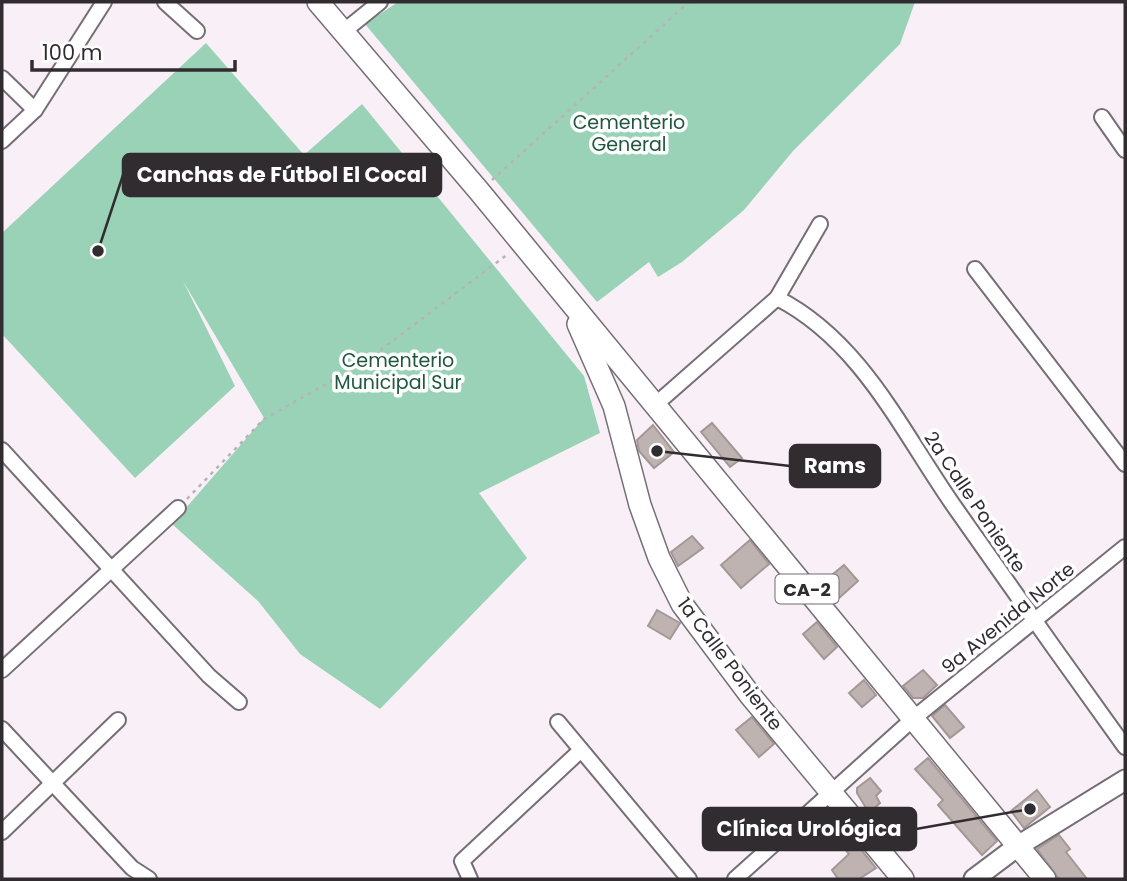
<svg xmlns="http://www.w3.org/2000/svg" width="1127" height="881" font-family="Poppins,sans-serif">
  <rect width="100%" height="100%" fill="#f8eff7"/>
  <!-- green -->
  <g fill="#99d2b6">
    <polygon points="398,2 915,2 900,44 793,151 744,210 682,262 658,277 649,262 597,302 365,24"/>
    <polygon points="206,43 304,155 362,104 584,376 600,433 479,493 527,558 380,709 300,654 258,601 172,524 264,418 183,281 235,386 135,478 2,334 2,233"/>
  </g>
  <!-- building -->
  <g fill="#bfb3b1" stroke="#a49896" stroke-width="2">
    <polygon points="712,423 742,458 730,467 701,432"/>
    <polygon points="653,425 674,452 654,468 639,451 637,440"/>
    <polygon points="692,536 703,548 678,566 671,552"/>
    <polygon points="750,540 769,564 741,588 721,565"/>
    <polygon points="844,565 858,581 839,598 825,581"/>
    <polygon points="657,610 680,623 670,639 648,626"/>
    <polygon points="817,622 837,647 824,659 803,634"/>
    <polygon points="923,670 937,685 923,698 913,698 903,686"/>
    <polygon points="864,680 876,695 862,707 849,693"/>
    <polygon points="945,705 964,727 950,738 932,716"/>
    <polygon points="752,717 774,744 759,757 736,730"/>
    <polygon points="928,758 997,841 982,855 938,805 943,800 915,769"/>
    <polygon points="870,778 881,791 876,796 880,803 869,813 857,793 857,788"/>
    <polygon points="1037,790 1050,807 1024,828 1011,811"/>
    <polygon points="846,831 876,868 859,879 838,879 832,870 849,854 837,840"/>
    <polygon points="1059,835 1070,849 1066,852 1087,879 1059,879 1037,849"/>
  </g>
  <g fill="none" stroke-linecap="round" stroke-linejoin="round">
    <defs>
      <g id="street">
        <polyline points="165,2 197,31"/>
        <polyline points="343,32 380,2"/>
        <polyline points="2,78 35,110"/>
        <polyline points="1102,117 1125,150"/>
        <polyline points="2,141 35,110 104,2"/>
        <polyline points="975,269 1125,464"/>
        <path d="M777,298C862,341 903,434 956,509C1012,589 1068,668 1125,747"/>
        <polyline points="655,405 777,298 820,224"/>
        <polyline points="2,450 209,676 239,702"/>
        <polyline points="2,670 178,508"/>
        <polyline points="558,722 689,879"/>
        <polyline points="2,729 132,868 149,879"/>
        <polyline points="2,832 118,720"/>
        <polyline points="470,879 462,861 581,750"/>
        <polyline points="735,879 914,718 1125,547"/>
      </g>
      <polyline id="secondary" points="974,879 1018,846 1125,780"/>
      <g id="primary">
        <polyline points="318,2 479,191 1045,879"/>
        <polyline points="578,324 614,406 640,505 659,558 682,604 750,695 903,879"/>
      </g>
    </defs>
    <!-- street casing -->
    <use href="#street" stroke="#766e76" stroke-width="18"/>
    <!-- secondary casing -->
    <use href="#secondary" stroke="#766e76" stroke-width="23"/>
    <!-- primary casing -->
    <use href="#primary" stroke="#766e76" stroke-width="24"/>
    <!-- path -->
    <g stroke="#b8b1b8" stroke-width="2.5" stroke-dasharray="3.5 5" stroke-linecap="butt">
      <polyline points="492,180 689,2"/>
      <polyline points="187,499 264,419 362,364 508,254"/>
    </g>
    <!-- street -->
    <use href="#street" stroke="#fff" stroke-width="14"/>
    <!-- secondary -->
    <use href="#secondary" stroke="#fff" stroke-width="19"/>
    <!-- primary -->
    <use href="#primary" stroke="#fff" stroke-width="21"/>
  </g>
  <g text-anchor="middle" dominant-baseline="central" stroke-width="7" stroke-linejoin="round" paint-order="stroke">
    <!-- shield labels -->
    <rect fill="#fff" stroke="#6e6b6e" stroke-width="2" x="775.5" y="574.5" width="63" height="29" rx="5"/>
    <g font-size="18" font-weight="bold" fill="#302c30">
      <text x="807" y="589">CA-2</text>
    </g>
    <!-- park labels -->
    <g font-size="19" fill="#205740" stroke="#fff">
      <text x="629" y="122">Cementerio<tspan x="629" dy="22">General</tspan></text>
      <text x="398" y="360">Cementerio<tspan x="398" dy="22">Municipal Sur</tspan></text>
    </g>
    <!-- street labels -->
    <g font-size="19" fill="#302c30" stroke="#fff">
      <text transform="translate(975 502) rotate(56)">2a Calle Poniente</text>
      <text transform="translate(1008 618) rotate(-39)">9a Avenida Norte</text>
      <text transform="translate(730 664) rotate(53)">1a Calle Poniente</text>
    </g>
  </g>
  <!-- callouts -->
  <path fill="none" stroke="#302c30" stroke-width="2.5" d="M98 251L123 175M657 451L790 466M1030 809L916 829"/>
  <g fill="#302c30" stroke="#fff" stroke-width="2.5">
    <circle cx="98" cy="251" r="7"/>
    <circle cx="657" cy="451" r="7"/>
    <circle cx="1030" cy="809" r="7"/>
  </g>
  <g fill="#302c30" stroke="#302c30" stroke-width="2.5">
    <rect x="123" y="154" width="318" height="42" rx="7"/>
    <rect x="790" y="445" width="90" height="42" rx="7"/>
    <rect x="703" y="808" width="213" height="42" rx="7"/>
  </g>
  <g font-size="21" text-anchor="middle" font-weight="bold" fill="#fff">
    <text x="282" y="182">Canchas de Fútbol El Cocal</text>
    <text x="835" y="473">Rams</text>
    <text x="809" y="836">Clínica Urológica</text>
  </g>
  <!-- border -->
  <rect width="1127" height="881" fill="none" stroke="#302c30" stroke-width="7"/>
  <!-- scale -->
  <path d="M32 60v10h203v-10" fill="none" stroke="#302c30" stroke-width="3.5"/>
  <text x="42" y="60" font-size="21" fill="#302c30" stroke="#ffffff" stroke-width="5" paint-order="stroke">100 m</text>
</svg>
